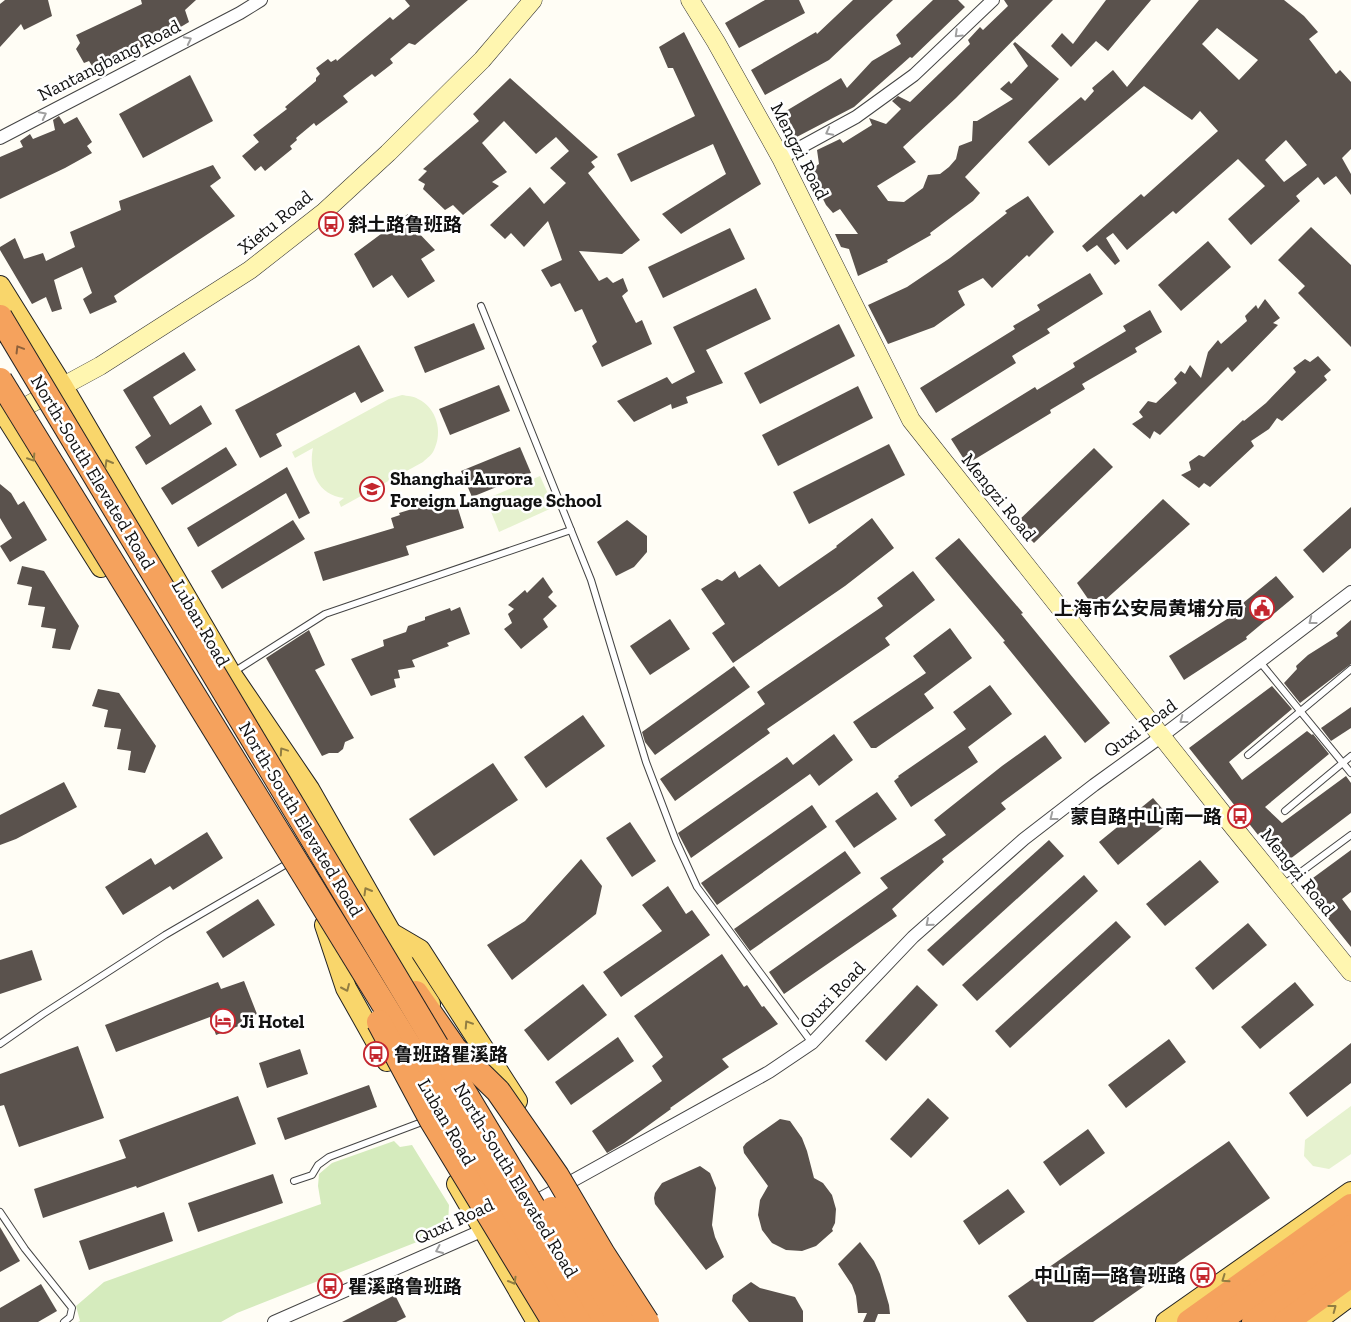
<svg xmlns="http://www.w3.org/2000/svg" width="1351" height="1322" font-family="'Zilla Slab','Noto Sans SC',serif">
  <rect width="100%" height="100%" fill="#fffdf5"/>
  <!-- green -->
  <polygon fill="#d5ebbd" points="394,1141 400,1147 412,1145 449,1205 448,1223 427,1238 237,1313 221,1322 78,1322 80,1321 76,1306 104,1282 321,1204 318,1186 319,1174 332,1163"/>
  <!-- pitch -->
  <g fill="#e6f2cf">
    <path d="M402,395C407,396 414,396 418,399C437,408 443,432 434,450C432,455 427,458 423,462L341,507L339,502L344,498C318,495 308,471 313,448L295,458L292,452L389,399Z"/>
    <polygon points="540,476 554,507 499,532 486,499"/>
    <polygon points="1351,1106 1351,1154 1329,1169 1313,1166 1304,1156 1305,1140"/>
  </g>
  <!-- building -->
  <g fill="#5a524d" fill-rule="evenodd">
    <polygon points="5,0 48,0 52,16 24,30 21,24 0,47 0,4"/>
    <polygon points="141,0 196,0 185,10 189,22 164,37 162,36 96,72 89,61 84,63 76,49 80,43 76,35 142,4"/>
    <polygon points="405,0 468,0 415,45 409,43 390,59 393,63 375,77 372,74 343,96 348,102 316,126 314,123 296,138 297,140 290,146 292,149 265,171 261,166 255,171 242,156 259,142 253,135 287,109 285,107 316,81 316,78 320,74 316,68 328,59 331,62 336,59 337,61 390,17 393,20 410,6"/>
    <polygon points="765,0 799,0 805,13 739,48 725,23"/>
    <polygon points="853,0 893,0 829,60 765,95 751,70 816,32 817,34"/>
    <polygon points="933,0 958,0 965,7 912,58 910,57 854,107 789,141 776,117 841,78 847,88 872,61 901,44 896,35"/>
    <polygon points="1004,0 1053,0 956,98 903,147 916,162 877,186 888,201 904,202 923,188 928,175 940,174 949,167 956,159 959,146 972,141 973,121 977,121 1013,99 1000,89 1009,81 1011,84 1028,66 1013,44 1015,42 1059,79 965,177 980,193 973,201 930,233 931,235 887,260 888,262 858,276 849,249 841,247 835,234 858,234 840,209 833,213 826,205 809,171 819,164 817,150 840,139 843,143 872,125 869,118 886,124 901,109 892,101 898,96 910,102 970,44 968,40 980,27 983,30 1008,6"/>
    <polygon points="1106,0 1151,0 1108,51 1096,41 1071,67 1051,46 1062,33 1073,44"/>
    <path d="M1199,0H1284L1304,16L1318,32L1309,39L1336,74L1340,70L1351,82V149L1342,158L1351,174V195L1336,176L1324,185L1318,177L1296,196L1300,201L1251,245L1228,219L1265,186L1238,159L1176,214L1173,211L1127,250L1113,233L1106,238L1120,261L1115,265L1097,245L1087,252L1082,246L1141,194L1144,197L1218,131L1200,111L1192,120L1144,86L1049,166L1028,142L1081,97L1085,101L1094,91L1092,88L1113,70L1127,87ZM1217,28L1258,60L1239,80L1202,44ZM1286,140L1307,165L1284,182L1265,160Z"/>
    <polygon points="684,32 761,184 681,234 662,214 726,174 713,144 631,182 617,154 695,116 673,68 668,68 659,47"/>
    <polygon points="190,75 213,121 143,158 119,114"/>
    <polygon points="510,78 598,157 591,162 595,167 588,173 640,240 622,254 579,251 599,281 607,277 613,283 623,278 628,291 622,296 636,323 642,320 652,344 602,367 592,346 597,342 582,309 575,312 560,283 551,287 541,270 562,260 548,221 524,247 511,233 505,239 490,225 530,187 544,204 566,183 550,168 569,151 556,137 536,154 504,121 482,143 507,172 492,182 499,186 463,215 453,205 445,210 423,189 425,184 418,180 427,171 423,169 479,121 473,114"/>
    <polygon points="59,116 64,124 77,117 92,142 87,146 92,153 65,168 0,199 0,157 23,147 20,141 30,134 33,139 55,130 53,120"/>
    <polygon points="213,165 221,178 210,186 235,216 114,296 117,302 90,314 83,299 92,293 82,267 54,280 62,309 52,312 46,297 32,304 0,250 0,247 15,238 24,259 43,253 46,261 75,247 70,232 121,210 119,201"/>
    <polygon points="1028,196 1054,232 1029,257 1027,255 992,288 983,278 958,291 965,305 934,327 888,344 868,305 907,287 950,258 1007,213 1005,211"/>
    <polygon points="408,214 415,223 413,227 435,250 421,259 435,281 408,298 392,275 373,288 354,254"/>
    <polygon points="1311,227 1351,265 1351,347 1298,293 1305,286 1278,260"/>
    <polygon points="730,228 745,259 663,298 648,267"/>
    <polygon points="1208,241 1231,267 1181,311 1158,285"/>
    <polygon points="1090,273 1103,294 1047,329 1050,333 1012,356 1016,363 936,413 920,388 1015,329 1013,326 1040,310 1037,305"/>
    <polygon points="756,288 771,319 706,350 723,383 686,397 688,403 672,409 671,404 634,422 617,401 667,377 672,384 695,372 673,327"/>
    <polygon points="1265,299 1280,318 1273,323 1278,325 1232,372 1228,367 1160,435 1154,431 1150,439 1132,424 1143,417 1139,412 1148,401 1156,403 1177,383 1174,379 1181,371 1185,374 1190,365 1201,378 1208,352 1218,340 1221,344 1247,321 1245,316 1256,305 1258,309"/>
    <polygon points="1150,310 1162,332 1135,348 1137,352 1082,384 1085,389 1050,410 1051,413 967,464 951,439 1035,387 1037,390 1075,367 1073,363 1126,331 1123,326"/>
    <polygon points="474,323 485,349 425,373 414,347"/>
    <polygon points="839,324 855,356 760,404 744,373"/>
    <polygon points="359,345 384,391 361,403 355,392 276,434 282,446 260,458 235,410"/>
    <polygon points="184,352 196,370 153,397 170,425 201,405 212,424 146,465 135,447 151,436 123,390"/>
    <polygon points="1318,356 1331,370 1324,376 1327,380 1282,421 1277,418 1269,429 1251,441 1254,446 1210,487 1204,483 1199,488 1181,475 1191,470 1189,462 1199,455 1204,457 1243,420 1244,421 1266,403 1296,372 1293,368 1305,359 1310,362"/>
    <polygon points="499,385 510,411 450,435 439,409"/>
    <polygon points="858,386 873,418 778,466 762,435"/>
    <polygon points="889,444 905,475 809,524 793,492"/>
    <polygon points="226,447 237,465 172,505 161,488"/>
    <polygon points="520,447 531,473 472,497 461,471"/>
    <polygon points="1094,448 1113,467 1034,543 1015,524"/>
    <polygon points="287,467 310,513 299,519 286,493 198,547 187,528"/>
    <polygon points="0,484 11,493 18,505 24,501 47,540 10,562 0,546 12,538 0,518"/>
    <polygon points="445,499 446,502 455,499 464,528 406,546 409,555 323,581 314,552 394,528 391,518 400,515 399,513"/>
    <polygon points="1163,499 1190,524 1095,609 1077,583"/>
    <polygon points="1351,507 1351,548 1323,573 1303,550"/>
    <polygon points="872,518 894,548 845,586 733,663 712,633 725,624 701,589 717,579 722,581 735,571 739,578 760,564 779,587 837,547 836,546"/>
    <polygon points="293,520 305,539 222,589 211,571"/>
    <polygon points="627,520 647,536 647,552 634,567 616,576 597,542"/>
    <polygon points="959,538 1023,613 1021,614 1110,723 1085,743 1003,642 1005,641 935,558"/>
    <polygon points="22,566 44,571 79,626 70,650 52,648 56,629 41,627 45,607 28,605 32,587 17,584"/>
    <polygon points="913,571 935,600 885,638 890,645 767,729 770,733 675,801 660,779 765,704 757,692 883,606 877,598"/>
    <polygon points="1276,576 1294,597 1246,637 1247,639 1184,680 1169,656 1246,607 1243,603"/>
    <polygon points="543,577 553,592 548,597 557,606 543,619 548,627 521,649 504,629 512,623 508,614 514,609 508,605 525,590 527,593"/>
    <polygon points="460,607 470,634 447,643 449,646 412,660 415,667 398,670 400,678 394,679 396,687 371,696 351,659 384,646 383,640 406,632 408,626 425,620 425,617 450,608 451,611"/>
    <polygon points="670,619 690,649 650,675 630,646"/>
    <polygon points="1351,620 1351,664 1300,703 1284,683 1297,669 1296,666 1308,655 1338,636 1336,633"/>
    <polygon points="950,628 972,658 924,694 934,708 876,748 871,748 853,722 926,673 913,656"/>
    <polygon points="309,630 325,665 315,670 354,738 345,742 343,749 338,753 329,753 322,756 266,658"/>
    <polygon points="734,666 750,687 655,755 645,742 642,732"/>
    <polygon points="990,685 1012,714 968,747 978,762 911,807 894,781 899,777 898,776 966,729 953,712"/>
    <polygon points="1272,686 1292,709 1229,762 1242,780 1307,731 1312,735 1313,734 1329,754 1265,807 1282,823 1346,776 1351,783 1351,813 1282,865 1189,748"/>
    <polygon points="98,689 119,693 156,746 145,773 128,770 131,751 117,749 121,729 104,727 108,710 92,706"/>
    <polygon points="1351,707 1351,728 1331,741 1321,728"/>
    <polygon points="583,715 605,746 546,788 524,757"/>
    <polygon points="834,734 853,760 819,786 810,774 691,858 678,833 787,757 793,765"/>
    <polygon points="1045,735 1062,758 1001,803 1006,809 942,859 944,862 892,909 897,916 784,994 769,972 888,888 880,878 946,835 934,820 1002,766"/>
    <polygon points="493,763 518,800 434,856 409,819"/>
    <polygon points="64,782 77,807 16,839 0,845 0,815"/>
    <polygon points="877,792 897,819 854,848 835,821"/>
    <polygon points="1153,798 1172,820 1118,865 1099,842"/>
    <polygon points="812,805 827,827 717,905 701,883"/>
    <polygon points="630,822 656,861 632,877 606,838"/>
    <polygon points="207,832 223,858 173,890 170,886 123,915 105,887 151,858 155,865"/>
    <polygon points="1049,840 1064,856 943,966 927,950"/>
    <polygon points="1351,850 1351,892 1342,899 1351,911 1351,947 1302,886"/>
    <polygon points="845,851 861,873 750,951 734,929"/>
    <polygon points="581,859 602,886 596,914 512,980 487,945 525,921"/>
    <polygon points="1200,860 1219,882 1165,926 1146,904"/>
    <polygon points="1084,875 1098,891 977,1001 962,985"/>
    <polygon points="668,886 686,914 692,910 710,935 621,997 603,972 662,931 642,905"/>
    <polygon points="258,899 275,925 223,958 206,932"/>
    <polygon points="1116,921 1131,937 1010,1048 995,1031"/>
    <polygon points="1248,923 1267,945 1213,990 1195,968"/>
    <polygon points="32,950 42,980 0,994 0,960"/>
    <polygon points="722,954 744,987 747,985 762,1007 764,1006 778,1024 722,1059 729,1067 670,1108 671,1109 624,1143 607,1153 592,1131 662,1081 652,1066 663,1057 634,1016"/>
    <polygon points="244,981 257,1014 242,1020 241,1025 216,1035 210,1017 116,1052 105,1025 218,982 221,989"/>
    <polygon points="1295,982 1314,1005 1260,1049 1241,1027"/>
    <polygon points="583,984 607,1015 548,1061 524,1030"/>
    <polygon points="917,985 938,1005 886,1061 865,1041"/>
    <polygon points="618,1037 634,1061 571,1105 555,1082"/>
    <polygon points="1169,1039 1186,1062 1126,1108 1108,1085"/>
    <polygon points="1351,1043 1351,1083 1307,1117 1289,1093"/>
    <polygon points="78,1046 104,1118 19,1147 4,1105 0,1106 0,1074"/>
    <polygon points="300,1049 308,1074 267,1088 259,1063"/>
    <polygon points="369,1085 377,1107 285,1140 277,1118"/>
    <polygon points="238,1096 256,1144 137,1188 136,1186 43,1218 34,1189 126,1158 119,1140"/>
    <polygon points="928,1098 949,1118 911,1158 890,1139"/>
    <polygon points="780,1119 790,1121 802,1138 807,1151 814,1178 823,1183 832,1195 836,1209 835,1223 832,1229 833,1231 816,1246 802,1251 786,1250 772,1243 762,1230 758,1215 760,1200 768,1186 744,1153 743,1147 746,1143"/>
    <polygon points="1088,1129 1105,1153 1060,1186 1043,1162"/>
    <polygon points="1229,1141 1270,1198 1093,1322 1027,1322 1008,1296"/>
    <polygon points="700,1166 710,1173 716,1188 712,1225 715,1237 724,1257 706,1270 655,1204 654,1198 655,1193 662,1183"/>
    <polygon points="273,1174 283,1203 198,1232 188,1203"/>
    <polygon points="1008,1189 1025,1212 979,1245 963,1221"/>
    <polygon points="164,1212 173,1241 89,1270 79,1241"/>
    <polygon points="0,1227 20,1261 0,1272"/>
    <polygon points="860,1242 874,1261 880,1274 889,1305 890,1314 878,1314 875,1322 863,1322 867,1313 858,1313 856,1296 852,1285 838,1264"/>
    <polygon points="751,1282 760,1288 795,1297 803,1311 803,1322 749,1322 732,1301 733,1295"/>
    <polygon points="41,1284 57,1311 38,1322 0,1322 0,1308"/>
    <polygon points="395,1295 406,1317 396,1322 342,1322"/>
  </g>
  <g fill="none" stroke-linecap="round" stroke-linejoin="round">
    <defs>
      <g id="lane">
        <polyline points="481,306 591,580 646,762 676,841 697,887 812,1043"/>
        <polyline points="1260,662 1351,773"/>
        <polyline points="232,673 325,614 571,530"/>
        <polyline points="1248,755 1351,669"/>
        <polyline points="1285,811 1351,756"/>
        <polyline points="1282,886 1351,835"/>
        <polyline points="0,1044 43,1014 165,935 290,862"/>
        <polyline points="294,1181 312,1175 318,1165 329,1157 422,1122"/>
        <polyline points="0,1212 25,1249 72,1308 70,1317 64,1322"/>
      </g>
      <g id="street">
        <polyline points="0,138 240,13 261,0"/>
        <polyline points="781,158 856,117 914,75 993,0"/>
        <polyline points="527,1206 769,1072 812,1043 913,937 1024,839 1094,785 1162,736 1351,592"/>
        <polyline points="274,1322 488,1228"/>
      </g>
      <g id="secondary">
        <polyline points="690,0 716,42 781,158 911,420 1231,824 1351,972"/>
        <polyline points="8,416 100,366 250,270 324,212 388,153 482,60 533,0"/>
      </g>
      <g id="primary">
        <polyline points="0,286 63,387 231,674 309,789 391,933 404,964 430,1004"/>
        <polyline points="0,407 101,567"/>
        <polyline points="325,925 346,988 387,1061"/>
        <polyline points="391,933 420,950 517,1101"/>
        <polyline points="457,1184 537,1322"/>
        <polyline points="1166,1322 1351,1192"/>
        <polyline points="1315,1322 1351,1295"/>
      </g>
      <g id="highway">
        <polyline points="416,993 455,1049"/>
        <polyline points="1189,1322 1351,1206"/>
        <polyline points="1218,1322 1351,1227"/>
        <polyline points="1254,1322 1351,1253"/>
        <polyline points="1286,1322 1351,1275"/>
      </g>
    </defs>
    <!-- lane casing -->
    <use href="#lane" stroke="#444" stroke-width="8"/>
    <!-- street casing -->
    <use href="#street" stroke="#444" stroke-width="14"/>
    <!-- secondary casing -->
    <use href="#secondary" stroke="#333" stroke-width="19"/>
    <!-- primary casing -->
    <use href="#primary" stroke="#222" stroke-width="22"/>
    <!-- highway casing -->
    <use href="#highway" stroke="#222" stroke-width="26"/>
    <!-- lane -->
    <use href="#lane" stroke="#fff" stroke-width="6"/>
    <!-- street -->
    <use href="#street" stroke="#fff" stroke-width="12"/>
    <!-- secondary -->
    <use href="#secondary" stroke="#fff6b0" stroke-width="18"/>
    <!-- primary -->
    <use href="#primary" stroke="#f9d66b" stroke-width="20"/>
    <!-- highway -->
    <use href="#highway" stroke="#f5a25d" stroke-width="24"/>
    <defs>
      <g id="highway-bridge">
        <polyline points="0,317 602,1322"/>
        <polyline points="0,380 579,1322"/>
        <polyline points="379,1022 432,1121 554,1322"/>
        <polyline points="455,1049 498,1091 557,1176 603,1254 647,1322"/>
        <polyline points="552,1209 622,1322"/>
      </g>
    </defs>
    <!-- highway-bridge casing -->
    <use href="#highway-bridge" stroke="#222" stroke-width="26" stroke-linecap="butt"/>
    <!-- highway-bridge -->
    <use href="#highway-bridge" stroke="#f5a25d" stroke-width="24"/>
  </g>
  <!-- one-way arrows -->
  <defs><path id="oneway-chevron" d="M-2-3.5L2.5 0L-2 3.5" fill="none" stroke-width="1.6" stroke-linecap="round" stroke-linejoin="round" transform="scale(1.25)"/></defs>
  <g stroke="#a0a0a0">
    <use href="#oneway-chevron" transform="translate(958 34) rotate(136)"/>
    <use href="#oneway-chevron" transform="translate(188 40) rotate(-27)"/>
    <use href="#oneway-chevron" transform="translate(43 115) rotate(-27)"/>
    <use href="#oneway-chevron" transform="translate(829 132) rotate(152)"/>
    <use href="#oneway-chevron" transform="translate(1312 621) rotate(142)"/>
    <use href="#oneway-chevron" transform="translate(1183 720) rotate(143)"/>
    <use href="#oneway-chevron" transform="translate(1053 817) rotate(142)"/>
    <use href="#oneway-chevron" transform="translate(929 923) rotate(139)"/>
    <use href="#oneway-chevron" transform="translate(439 1250) rotate(156)"/>
  </g>
  <use stroke="#8e613b" href="#oneway-chevron" transform="translate(19 349) rotate(-121)"/>
  <g stroke="#917d42">
    <use href="#oneway-chevron" transform="translate(32 458) rotate(57)"/>
    <use href="#oneway-chevron" transform="translate(108 463) rotate(-120)"/>
    <use href="#oneway-chevron" transform="translate(283 751) rotate(-124)"/>
    <use href="#oneway-chevron" transform="translate(367 891) rotate(-120)"/>
    <use href="#oneway-chevron" transform="translate(346 988) rotate(66)"/>
    <use href="#oneway-chevron" transform="translate(468 1024) rotate(-123)"/>
    <use href="#oneway-chevron" transform="translate(1225 1279) rotate(145)"/>
    <use href="#oneway-chevron" transform="translate(513 1281) rotate(60)"/>
    <use href="#oneway-chevron" transform="translate(1333 1308) rotate(-37)"/>
  </g>
  <!-- icons -->
  <defs>
    <symbol id="bus-ring" viewBox="-11 -11 22 22"><circle r="9.5" fill="#fff" stroke="#c4262e" stroke-width="1.5"/><path d="M-5-6H5V4H4V6H2V4H-2V6H-4V4H-5ZM-3.5-4V0h7V-4ZM-3.5 1.2v1.5H-2V1.2ZM2 1.2v1.5H3.5V1.2Z" fill="#c4262e"/></symbol>
    <symbol id="school-ring" viewBox="-11 -11 22 22"><circle r="9.5" fill="#fff" stroke="#c4262e" stroke-width="1.5"/><path d="M0-5L7-2L0 1L-7-2ZM-4 1L0 2.5L4 1V4Q0 6-4 4Z" fill="#c4262e"/></symbol>
    <symbol id="civic-ring" viewBox="-11 -11 22 22"><circle r="9.5" fill="#fff" stroke="#c4262e" stroke-width="1.5"/><path d="M-.6-6.5H3V-4.5H.6V-3L4-1V1h2V6H-6V1h2V-1L-.6-3ZM-1.2 2.5V6h2.4V2.5Z" fill="#c4262e"/></symbol>
    <symbol id="hotel-ring" viewBox="-11 -11 22 22"><circle r="9.5" fill="#fff" stroke="#c4262e" stroke-width="1.5"/><path d="M-6-4.5h1.5V1H6V5H4.5V3h-9V5H-6ZM-4 0a1.8 1.8 0 1 1 3.6 0ZM.5 0V-2.5h3Q6-2.5 6 0Z" fill="#c4262e"/></symbol>
  </defs>
  <g fill-rule="evenodd">
    <use href="#bus-ring" x="317" y="210" width="28" height="28"/>
    <use href="#school-ring" x="358" y="475" width="28" height="28"/>
    <use href="#civic-ring" x="1248" y="594" width="28" height="28"/>
    <use href="#bus-ring" x="1226" y="802" width="28" height="28"/>
    <use href="#hotel-ring" x="209" y="1007" width="28" height="28"/>
    <use href="#bus-ring" x="362" y="1040" width="28" height="28"/>
    <use href="#bus-ring" x="1189" y="1261" width="28" height="28"/>
    <use href="#bus-ring" x="316" y="1272" width="28" height="28"/>
  </g>
  <g text-anchor="middle" dominant-baseline="central" stroke-width="5" stroke-linejoin="round" paint-order="stroke">
    <!-- street labels -->
    <g font-size="19" fill="#111" stroke="#fff">
      <text transform="translate(109 60) rotate(-27)">Nantangbang Road</text>
      <text transform="translate(800 151) rotate(63)">Mengzi Road</text>
      <text transform="translate(275 222) rotate(-39)">Xietu Road</text>
      <text transform="translate(93 472) rotate(59)">North-South Elevated Road</text>
      <text transform="translate(999 497) rotate(51)">Mengzi Road</text>
      <text transform="translate(201 623) rotate(60)">Luban Road</text>
      <text transform="translate(1140 728) rotate(-36)">Quxi Road</text>
      <text transform="translate(301 819) rotate(59)">North-South Elevated Road</text>
      <text transform="translate(1298 872) rotate(51)">Mengzi Road</text>
      <text transform="translate(832 995) rotate(-46)">Quxi Road</text>
      <text transform="translate(447 1122) rotate(60)">Luban Road</text>
      <text transform="translate(516 1180) rotate(59)">North-South Elevated Road</text>
      <text transform="translate(454 1221) rotate(-25)">Quxi Road</text>
    </g>
    <!-- poi labels -->
    <g font-size="19" font-weight="bold" fill="#111" stroke="#fff" text-anchor="start">
      <text x="348" y="224">斜土路鲁班路</text>
      <text x="390" y="478">Shanghai Aurora<tspan x="390" dy="22">Foreign Language School</tspan></text>
      <text x="1244" y="608" text-anchor="end">上海市公安局黄埔分局</text>
      <text x="1222" y="816" text-anchor="end">蒙自路中山南一路</text>
      <text x="240" y="1021">Ji Hotel</text>
      <text x="394" y="1054">鲁班路瞿溪路</text>
      <text x="1186" y="1275" text-anchor="end">中山南一路鲁班路</text>
      <text x="348" y="1286">瞿溪路鲁班路</text>
    </g>
  </g>
</svg>
